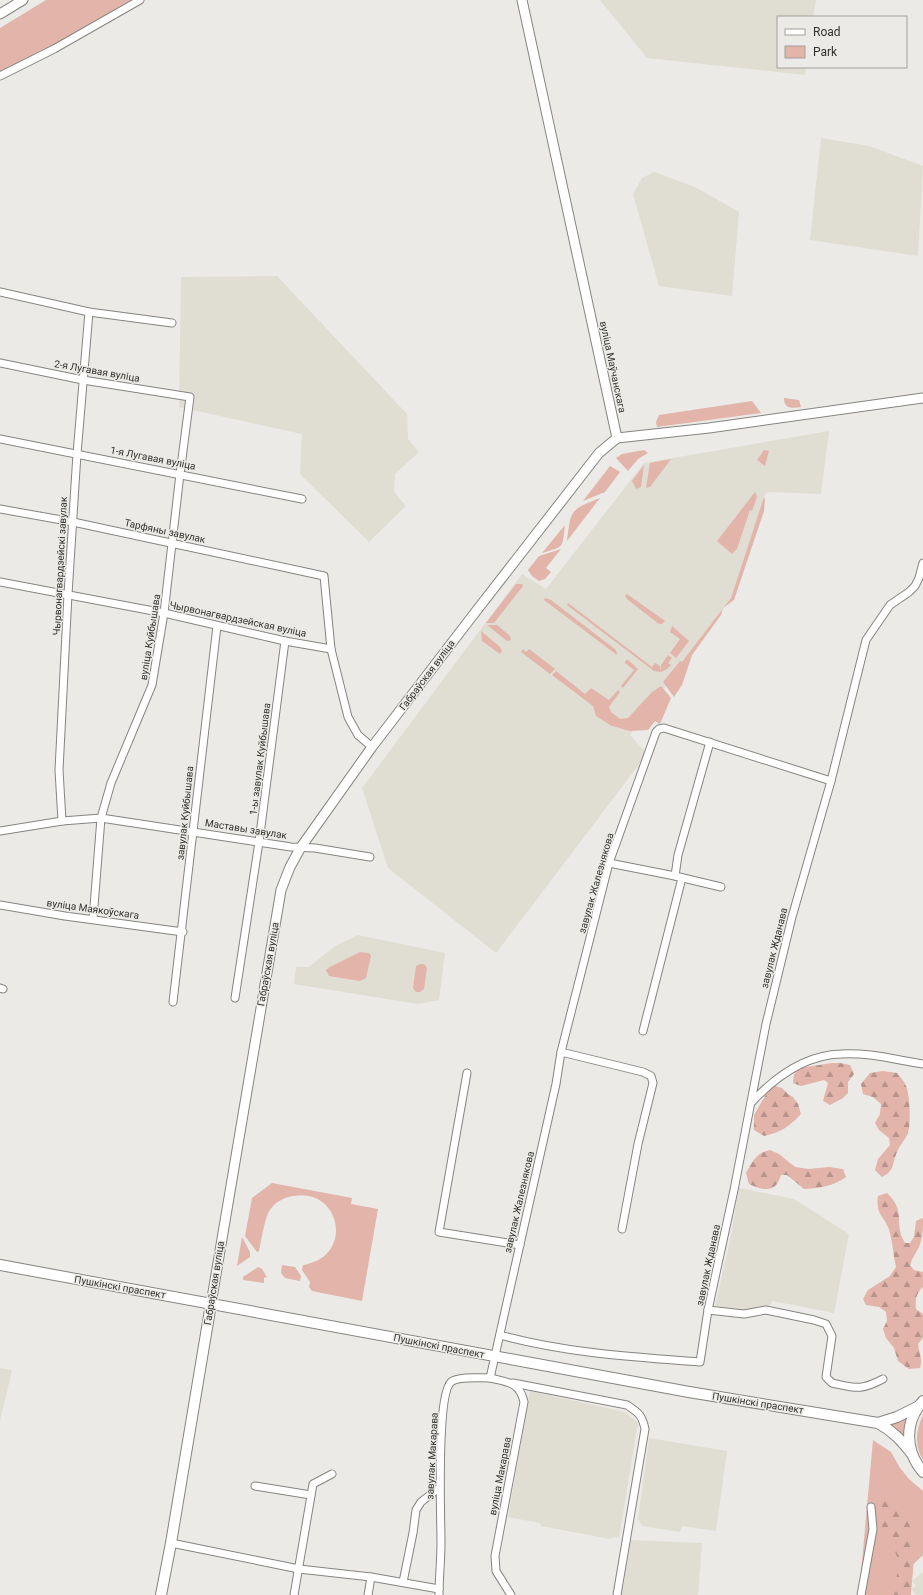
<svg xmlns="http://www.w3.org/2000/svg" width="923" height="1595" font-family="Roboto,sans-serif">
  <defs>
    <pattern id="forest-firs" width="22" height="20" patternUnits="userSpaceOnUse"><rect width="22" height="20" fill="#e2b4aa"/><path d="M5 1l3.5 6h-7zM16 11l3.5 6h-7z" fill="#b8938b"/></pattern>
  </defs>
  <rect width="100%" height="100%" fill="#ebeae6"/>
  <!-- built -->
  <g fill="#e0ddd3">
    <polygon points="600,0 816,0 813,17 778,17 778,67 806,67 805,75 647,58"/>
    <polygon points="821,138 869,146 923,166 918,256 810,240"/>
    <polygon points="654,172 695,187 739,212 732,296 659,286 633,194 642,178"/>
    <polygon points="277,276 407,414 408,439 419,452 395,474 394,492 406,506 369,542 300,474 302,434 179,407 181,277"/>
    <polygon points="829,431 821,494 767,492 764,497 731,598 630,735 647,754 496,953 388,868 362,788 522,574 546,589 644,463"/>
    <polygon points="358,935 445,953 439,1000 418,1004 294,984 296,967 309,967 335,946"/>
    <polygon points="739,1188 794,1199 849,1234 834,1313 772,1301 771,1304 766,1307 743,1310 715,1306 730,1241"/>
    <polygon points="0,1368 12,1370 0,1421"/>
    <polygon points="530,1391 625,1412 638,1423 619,1538 614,1537 610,1539 541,1526 540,1523 508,1517"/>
    <polygon points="649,1438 727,1451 716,1531 682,1526 680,1532 642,1526 638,1519"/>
    <polygon points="631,1540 702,1543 698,1595 622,1595"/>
    <polygon points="923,1572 923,1595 916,1595 911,1589 916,1586 912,1581"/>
  </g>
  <!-- green -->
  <g fill="#e2b4aa">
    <polygon points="46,0 132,0 32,57 0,72 0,28"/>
    <path d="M784,398L799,400L801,407C793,408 784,410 784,398Z"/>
    <polygon points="752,401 761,413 657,427 656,422 659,415"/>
    <polygon points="644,450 648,453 638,459 628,471 616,458 622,454"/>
    <polygon points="764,450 769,451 765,466 757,460"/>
    <polygon points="671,459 650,487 646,488 650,463"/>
    <polygon points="644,465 641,487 636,489 632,481"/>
    <polygon points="610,466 620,472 605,492 583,501"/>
    <polygon points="755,492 757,497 752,511 750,510 737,549 732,554 717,541"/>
    <polygon points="764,497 765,500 764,511 734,600 723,608 721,615 692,655 682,685 674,697 663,682 680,661 682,662 731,598"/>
    <path d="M600,498L567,541C571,509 570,510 600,498Z"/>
    <path d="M565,525C562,548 565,546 542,553Z"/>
    <polygon points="561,549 546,568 551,572 545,579 539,581 532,576 528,570 539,556"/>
    <polygon points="516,584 522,584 523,586 494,623 486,623"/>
    <polygon points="627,594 665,621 662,624 659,624 627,599 625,596"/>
    <polygon points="545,598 551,600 616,650 617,655 544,600"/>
    <polygon points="568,603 652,667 655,663 660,666 661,672 654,671 567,605"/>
    <polygon points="497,625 510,636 511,640 507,641 487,625"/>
    <polygon points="672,626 689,641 676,658 670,653 680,639 670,632"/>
    <polygon points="481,631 500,647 502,651 500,654 482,641"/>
    <polygon points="523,649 526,652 529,649 555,669 550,674 521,652"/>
    <polygon points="668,655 672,658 668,663 671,665 667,669 661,672 661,665"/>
    <polygon points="626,660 628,660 638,669 623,688 621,686 634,670 625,663"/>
    <polygon points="556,671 585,694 591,688 609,700 618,690 620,692 609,707 611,712 620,719 628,718 652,692 661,686 671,698 660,724 655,721 648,730 629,731 610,725 596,716 593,706 552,675"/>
    <polygon points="360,952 369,953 371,956 366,978 360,981 329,976 326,970 330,967"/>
    <polygon points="420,964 424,964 427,968 424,989 420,992 416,992 413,988 416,966"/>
    <path d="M272,1183L352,1198L351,1204L378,1209L362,1301L312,1291L309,1287L310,1282L302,1270L303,1265C355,1257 341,1187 293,1196C285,1197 275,1202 270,1210C265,1216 261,1242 259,1251L257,1252L245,1236L252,1198Z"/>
    <polygon points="242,1237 250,1252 250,1257 237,1266"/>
    <polygon points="282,1265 295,1267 301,1276 300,1281 285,1278 281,1273"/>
    <polygon points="258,1267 262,1269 267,1277 264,1278 264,1283 243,1280 243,1277"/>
    <path d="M923,1415V1460C914,1446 916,1429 923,1415Z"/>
    <polygon points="908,1416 904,1427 903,1436 893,1427 884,1424"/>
    <polygon points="873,1440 891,1452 900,1468 909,1479 923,1491 923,1555 905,1572 904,1595 859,1595"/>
  </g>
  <!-- forest -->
  <g fill="url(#forest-firs)">
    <polygon points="832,1063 840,1063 850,1065 854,1074 848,1082 848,1093 843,1098 830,1105 823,1101 828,1083 824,1080 801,1086 793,1083 794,1074 800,1068"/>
    <path d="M883,1071L897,1073C900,1077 905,1082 906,1086C910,1094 911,1125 908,1133C907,1137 899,1146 897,1152C892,1163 895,1171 882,1177L875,1170L878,1159L890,1145L889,1138L879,1130L875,1123L880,1114L881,1104L873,1097L863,1094L861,1084L870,1073Z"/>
    <path d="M774,1086L782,1088L788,1094L793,1097L798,1104L801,1114C789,1127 781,1132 764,1136L754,1130V1115L768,1091Z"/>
    <path d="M770,1150L779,1154L795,1167L809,1169L829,1167L843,1169L846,1177C834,1186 820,1188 804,1189L787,1175H781C780,1178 778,1182 777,1184C770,1193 757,1188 749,1184L746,1173C753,1161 756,1153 770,1150Z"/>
    <path d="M887,1193C907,1212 893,1223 905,1243H910L914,1237L916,1221L923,1218C923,1228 923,1237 919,1247C916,1253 912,1258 910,1265L914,1270L923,1272V1287C916,1293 915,1300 916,1309L923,1314V1338L918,1344C919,1353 923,1360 920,1368L909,1369L898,1361L894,1348L886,1338L883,1329L887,1321L886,1312L879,1307L866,1305L863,1299L868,1290L890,1276L896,1267C893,1256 893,1244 890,1233C887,1217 875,1217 878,1196Z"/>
    <path d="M883,1495L890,1497C897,1505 905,1514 909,1524C918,1543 912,1575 911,1595H881L890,1593C896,1582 901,1566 896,1554C888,1532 866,1521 883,1495Z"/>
  </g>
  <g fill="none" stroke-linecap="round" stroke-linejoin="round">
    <defs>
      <g id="street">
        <polyline points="0,76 54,49 140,0"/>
        <polyline points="0,292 89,312 172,323"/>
        <polyline points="0,363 83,380 190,397 180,474 164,613 152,685 111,783 101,818 93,919"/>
        <polyline points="0,439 302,499"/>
        <polyline points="0,509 73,522 324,576 331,649 348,717 358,735 372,747"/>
        <polyline points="0,582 164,613 285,641 331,649"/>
        <polyline points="62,821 59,770 68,594 77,454 89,312"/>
        <polyline points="0,831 62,821 101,818 291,847 315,848 370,857"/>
        <polyline points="609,863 675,876 721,887"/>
        <polyline points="675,876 678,855 710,742"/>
        <polyline points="0,905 65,916 183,932"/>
        <polyline points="0,988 3,989"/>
        <polyline points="235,998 259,842 285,641"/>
        <polyline points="173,1002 217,626"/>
        <polyline points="643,1031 682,878"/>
        <polyline points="561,1052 643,1072 651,1076 653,1083 638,1144 622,1229"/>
        <polyline points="467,1073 439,1232 520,1245"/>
        <path d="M751,1103C774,1078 805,1055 841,1054C868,1052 896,1060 923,1064"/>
        <path d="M708,1310L744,1314L766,1310L814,1320L826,1324L832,1336L826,1377L832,1383C856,1388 860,1391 883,1379"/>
        <path d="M500,1335C565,1353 633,1357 700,1362L708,1310L734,1190L766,1024L792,917L831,781L866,640L890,605L909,592L915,586L919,578L923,563"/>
        <path d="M490,1378C507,1382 520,1382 524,1402L495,1556L496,1571L511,1595"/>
        <path d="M513,1383L627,1405C639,1413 642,1415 645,1429L617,1595"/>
        <polyline points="255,1486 311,1495"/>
        <polyline points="171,1543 299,1569 371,1577 439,1589"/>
        <polyline points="403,1582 413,1533 416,1510 421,1502 439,1488"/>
        <polyline points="294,1595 313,1484 332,1474"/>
        <polyline points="368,1595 371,1577"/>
        <path d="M439,1595C439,1578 441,1560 441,1543C441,1518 436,1396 451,1382C458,1376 481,1378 490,1378L556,1084L561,1052L609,863L656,732L659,729L664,728L831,781"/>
        <polyline points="861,1595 873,1529 871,1507"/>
      </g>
      <g id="secondary">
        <polyline points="522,0 617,438 709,428 923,398"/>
        <polyline points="0,14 23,0"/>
        <polyline points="211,1304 281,890 290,867 301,847 372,747 470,619 599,453 617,438"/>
      </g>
      <g id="primary">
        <path d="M0,1265L689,1392L878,1423C893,1431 902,1441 912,1454"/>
        <path d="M923,1401C904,1422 905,1451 923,1472"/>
        <polyline points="878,1423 897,1417 919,1406"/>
        <polyline points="161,1595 171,1543 211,1304"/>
      </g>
    </defs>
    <!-- street casing -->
    <use href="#street" stroke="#858481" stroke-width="9"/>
    <!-- secondary casing -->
    <use href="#secondary" stroke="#858481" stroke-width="11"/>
    <!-- primary casing -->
    <use href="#primary" stroke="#858481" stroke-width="12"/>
    <!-- street -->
    <use href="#street" stroke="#fff" stroke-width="7"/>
    <!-- secondary -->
    <use href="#secondary" stroke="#fff" stroke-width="9"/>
    <!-- primary -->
    <use href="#primary" stroke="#fff" stroke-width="10"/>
  </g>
  <g text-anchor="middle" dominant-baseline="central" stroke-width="3" stroke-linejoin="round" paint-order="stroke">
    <!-- street labels -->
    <g font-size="10" fill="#31312f" stroke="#ebeae6">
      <text transform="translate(613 367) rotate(78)">вуліца Маўчанскага</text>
      <text transform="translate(97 371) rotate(10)">2-я Лугавая вуліца</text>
      <text transform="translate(153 458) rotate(11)">1-я Лугавая вуліца</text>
      <text transform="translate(165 531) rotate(12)">Тарфяны завулак</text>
      <text transform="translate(60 566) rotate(-87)">Чырвонагвардзейскі завулак</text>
      <text transform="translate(238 619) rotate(12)">Чырвонагвардзейская вуліца</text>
      <text transform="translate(150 637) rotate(-81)">вуліца Куйбышава</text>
      <text transform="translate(427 675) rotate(-53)">Габраўская вуліца</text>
      <text transform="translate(260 759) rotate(-83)">1-ы завулак Куйбышава</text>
      <text transform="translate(185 813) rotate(-84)">завулак Куйбышава</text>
      <text transform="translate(246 829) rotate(9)">Маставы завулак</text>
      <text transform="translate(596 883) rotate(-74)">завулак Жалезнякова</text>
      <text transform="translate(93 909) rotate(8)">вуліца Маякоўскага</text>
      <text transform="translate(774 948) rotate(-76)">завулак Жданава</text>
      <text transform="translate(268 964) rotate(-80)">Габраўская вуліца</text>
      <text transform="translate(519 1202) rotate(-77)">завулак Жалезнякова</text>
      <text transform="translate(708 1265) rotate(-78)">завулак Жданава</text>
      <text transform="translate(214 1283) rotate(-81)">Габраўская вуліца</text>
      <text transform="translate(120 1287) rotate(10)">Пушкінскі праспект</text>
      <text transform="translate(439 1346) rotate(11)">Пушкінскі праспект</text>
      <text transform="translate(758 1403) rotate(9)">Пушкінскі праспект</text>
      <text transform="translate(432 1456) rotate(-87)">завулак Макарава</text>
      <text transform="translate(500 1476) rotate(-79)">вуліца Макарава</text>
    </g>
  </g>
  <!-- legend -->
  <rect x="777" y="16" width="130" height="52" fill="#ebeae6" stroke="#a1a09d"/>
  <rect x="785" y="29" width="20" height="6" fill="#ffffff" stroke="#a1a09d"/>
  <text x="813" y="36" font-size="12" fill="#31312f">Road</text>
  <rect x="785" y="46" width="20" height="12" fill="#e2b4aa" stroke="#a1a09d"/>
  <text x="813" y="56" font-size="12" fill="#31312f">Park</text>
</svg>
